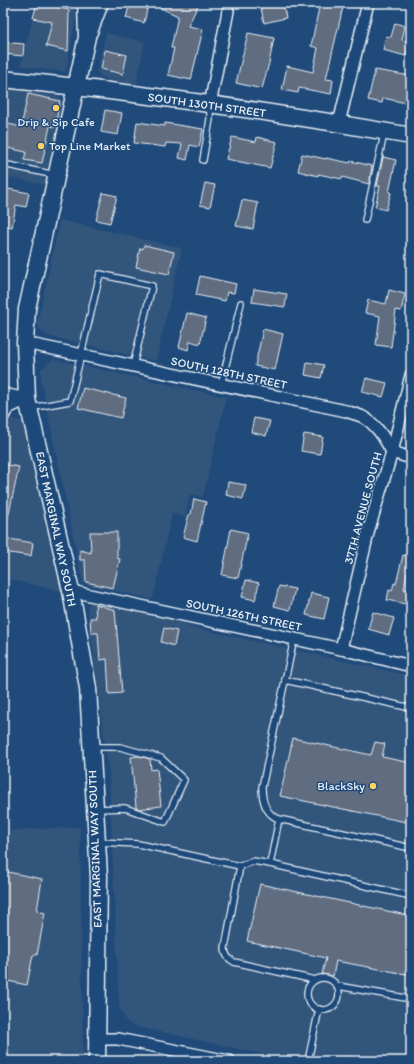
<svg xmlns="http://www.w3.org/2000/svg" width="414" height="1064" font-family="Itim,sans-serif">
  <rect width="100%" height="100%" fill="#1f4a7a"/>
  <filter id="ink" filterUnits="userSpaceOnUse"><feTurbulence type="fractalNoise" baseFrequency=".025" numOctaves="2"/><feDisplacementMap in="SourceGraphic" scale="8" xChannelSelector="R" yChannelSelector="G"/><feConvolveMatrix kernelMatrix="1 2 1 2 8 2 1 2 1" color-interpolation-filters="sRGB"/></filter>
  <g filter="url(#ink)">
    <!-- built -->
    <g fill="#32547c">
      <polygon points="36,3 74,3 76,16 66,72 21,66"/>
      <polygon points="106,33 145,42 136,85 109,80 101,77 97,72"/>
      <polygon points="10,87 56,95 64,101 44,185 3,176 3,123"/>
      <polygon points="60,220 182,248 156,361 47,336 42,332 37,324"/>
      <polygon points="53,359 226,397 203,497 190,494 185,517 172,514 153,599 83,584 41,380 41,369"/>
      <polygon points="9,418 23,421 64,592 3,578 3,446"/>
      <polygon points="94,602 183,621 187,626 411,676 411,1061 293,1061 133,1026 125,1020 119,1007 109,774 87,606 90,603"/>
      <polygon points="80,827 83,1061 3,1061 3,835 13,830"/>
      <polygon points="140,1054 170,1061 113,1061 114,1058 120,1055"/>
    </g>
    <!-- building -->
    <g fill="#606d80" stroke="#e8f1f8">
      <polygon points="37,3 69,10 68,51 46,46 52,22 33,18"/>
      <polygon points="130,3 141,3 148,5 144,23 126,18"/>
      <polygon points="150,3 199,3 188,26 203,29 191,80 168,75 174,48 171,48 178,16"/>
      <polygon points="260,3 283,3 286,18 264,23"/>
      <polygon points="320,3 344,3 326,79 333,80 331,94 299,88 298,93 282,90 287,66 313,72 318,48 311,46"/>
      <polygon points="395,23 405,26 402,40 409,42 406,56 383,50 386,36 391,37"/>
      <polygon points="248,33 274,38 269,63 262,89 236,83"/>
      <polygon points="3,42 24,44 23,56 3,54"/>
      <polygon points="105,50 127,55 123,74 101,69"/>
      <polygon points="375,70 411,76 411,104 383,98 382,103 368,100"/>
      <polygon points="28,94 60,101 55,127 50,126 42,163 24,160 26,152 3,147 3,132 5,123 21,127"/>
      <polygon points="105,110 122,113 118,135 101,132"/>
      <polygon points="137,122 165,126 165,123 203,129 199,147 190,145 187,160 179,158 182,144 166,143 165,147 134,143"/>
      <polygon points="232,137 256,142 257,137 277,142 270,168 226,159"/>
      <polygon points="302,154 326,159 326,158 350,163 351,161 372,166 369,184 342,177 342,179 318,174 318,176 298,171"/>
      <polygon points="383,157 396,160 389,192 391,193 386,210 375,207 380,186 377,186"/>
      <polygon points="205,183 215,185 210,207 200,205"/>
      <polygon points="3,188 29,193 26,207 16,205 12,227 3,225"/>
      <polygon points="103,193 117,196 110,223 96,220"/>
      <polygon points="242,200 258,203 253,229 236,226"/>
      <polygon points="144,245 174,252 169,274 136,267 140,248 143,249"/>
      <polygon points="200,276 236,284 234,293 227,292 225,301 196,295"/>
      <polygon points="254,289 287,294 285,307 252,302"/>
      <polygon points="389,290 405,294 401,311 396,310 391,347 376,345 380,316 365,313 368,300 386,304"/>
      <polygon points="187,313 206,318 200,344 190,341 188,350 179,347"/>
      <polygon points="263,329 283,334 275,370 255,366"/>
      <polygon points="307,362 324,365 321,378 305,375"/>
      <polygon points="366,378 387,383 383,397 362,392"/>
      <polygon points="83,388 126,398 121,418 78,408"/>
      <polygon points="254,418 270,421 266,436 251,432"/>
      <polygon points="304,434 323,437 320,454 301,451"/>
      <polygon points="3,464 19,467 7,522 3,521"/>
      <polygon points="228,482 246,485 243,499 226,495"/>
      <polygon points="194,499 206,502 197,541 183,537 189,514 191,514"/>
      <polygon points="231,529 248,533 238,578 222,575"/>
      <polygon points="90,532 117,532 117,558 120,559 113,588 86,582 85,560 80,560 80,550 91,553"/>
      <polygon points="3,538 33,543 31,556 3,552"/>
      <polygon points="403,555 411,557 411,574 407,573 404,589 409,590 406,604 387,600 389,590 392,591 394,583 396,584"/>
      <polygon points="246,580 259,583 255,600 242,597"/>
      <polygon points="279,586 295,589 290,610 274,606"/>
      <polygon points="311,593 329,597 324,619 306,615"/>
      <polygon points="95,604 115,610 122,693 109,694 107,659 100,660 98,633 91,633 90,618 96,618"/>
      <polygon points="373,612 394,618 389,635 368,629"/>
      <polygon points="164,628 177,631 174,646 161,642"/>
      <polygon points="293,738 371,755 375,742 385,744 382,757 411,763 411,823 280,796"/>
      <polygon points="139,756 150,759 151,770 157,769 161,806 139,809 136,807 131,757"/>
      <polygon points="3,871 42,879 37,911 45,913 37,955 33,955 27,985 3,980"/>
      <polygon points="260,884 411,916 411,975 336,961 333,976 328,975 322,974 326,958 247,941"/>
    </g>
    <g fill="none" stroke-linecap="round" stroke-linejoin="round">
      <defs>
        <g id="lane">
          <polyline points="203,160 210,119 210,106"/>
          <polyline points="3,164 55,175"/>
          <polyline points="365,220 384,134"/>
          <polyline points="221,385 241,303"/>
          <polyline points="30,408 70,401 100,274 152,286 133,366"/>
          <polyline points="285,680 411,708"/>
          <polyline points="93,747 120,747 161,758 184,780 165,822 125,808 96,809"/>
          <polyline points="279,819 411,848"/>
          <path d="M99,842L138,844L240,866L225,948C225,954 228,959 234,962L315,980"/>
          <polyline points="270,864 411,896"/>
          <path d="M240,866L253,861L270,864L279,819C265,814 262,801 262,787L294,639"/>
          <circle cx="323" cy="994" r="16"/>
          <polyline points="338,986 411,999"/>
          <polyline points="308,1061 319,1009"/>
        </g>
        <g id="street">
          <polyline points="210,105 228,11"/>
          <polyline points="339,123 368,3"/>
          <path d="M25,343L346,411C351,413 356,414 361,416C376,423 385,439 392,452L411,458"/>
          <polyline points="3,394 27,399"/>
          <polyline points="3,416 8,408 27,399"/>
          <polyline points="71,591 341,649 411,666"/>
          <polyline points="341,649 369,529 392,452 411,375"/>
          <polyline points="97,1039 118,1039 229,1061"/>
        </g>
        <g id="secondary">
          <polyline points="86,3 87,37 27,309 25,343 27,399 71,591 88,688 99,876 97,1061"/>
          <polyline points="89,32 100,3"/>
          <path d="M3,79C139,93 276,112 411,136"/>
        </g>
      </defs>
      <!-- lane casing -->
      <use href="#lane" stroke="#e8f1f8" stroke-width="8"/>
      <!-- street casing -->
      <use href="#street" stroke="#e8f1f8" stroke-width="14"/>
      <!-- secondary casing -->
      <use href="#secondary" stroke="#e8f1f8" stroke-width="19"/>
      <!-- lane -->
      <use href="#lane" stroke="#1f4a7a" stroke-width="5.5"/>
      <!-- street -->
      <use href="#street" stroke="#1f4a7a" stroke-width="11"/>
      <!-- secondary -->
      <use href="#secondary" stroke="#1f4a7a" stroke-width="16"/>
    </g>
  </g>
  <!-- markers -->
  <g fill="#ffd166" stroke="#1f4a7a" stroke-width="1.5">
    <circle cx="56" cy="108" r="4"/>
    <circle cx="41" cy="146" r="4"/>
    <circle cx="373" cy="786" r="4"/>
  </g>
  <g text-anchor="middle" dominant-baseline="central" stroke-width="3" stroke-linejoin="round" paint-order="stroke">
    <!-- street labels -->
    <g font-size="12" fill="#e8f1f8" stroke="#1f4a7a">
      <text transform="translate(207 105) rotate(8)">SOUTH 130TH STREET</text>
      <text transform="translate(229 373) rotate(12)">SOUTH 128TH STREET</text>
      <text transform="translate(363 508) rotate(-75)">37TH AVENUE SOUTH</text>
      <text transform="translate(56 529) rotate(78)">EAST MARGINAL WAY SOUTH</text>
      <text transform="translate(244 615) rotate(12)">SOUTH 126TH STREET</text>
      <text transform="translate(95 849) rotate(-92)">EAST MARGINAL WAY SOUTH</text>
    </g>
    <!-- poi labels -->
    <g font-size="12" fill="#e8f1f8" stroke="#1f4a7a">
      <text x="56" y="122">Drip &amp; Sip Cafe</text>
      <text x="49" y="146" text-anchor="start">Top Line Market</text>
      <text x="365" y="786" text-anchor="end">BlackSky</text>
    </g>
  </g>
  <!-- margin -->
  <rect width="414" height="1064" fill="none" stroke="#1f4a7a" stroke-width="16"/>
  <rect x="8" y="8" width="398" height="1048" fill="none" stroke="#e8f1f8" stroke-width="1.5" filter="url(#ink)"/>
</svg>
